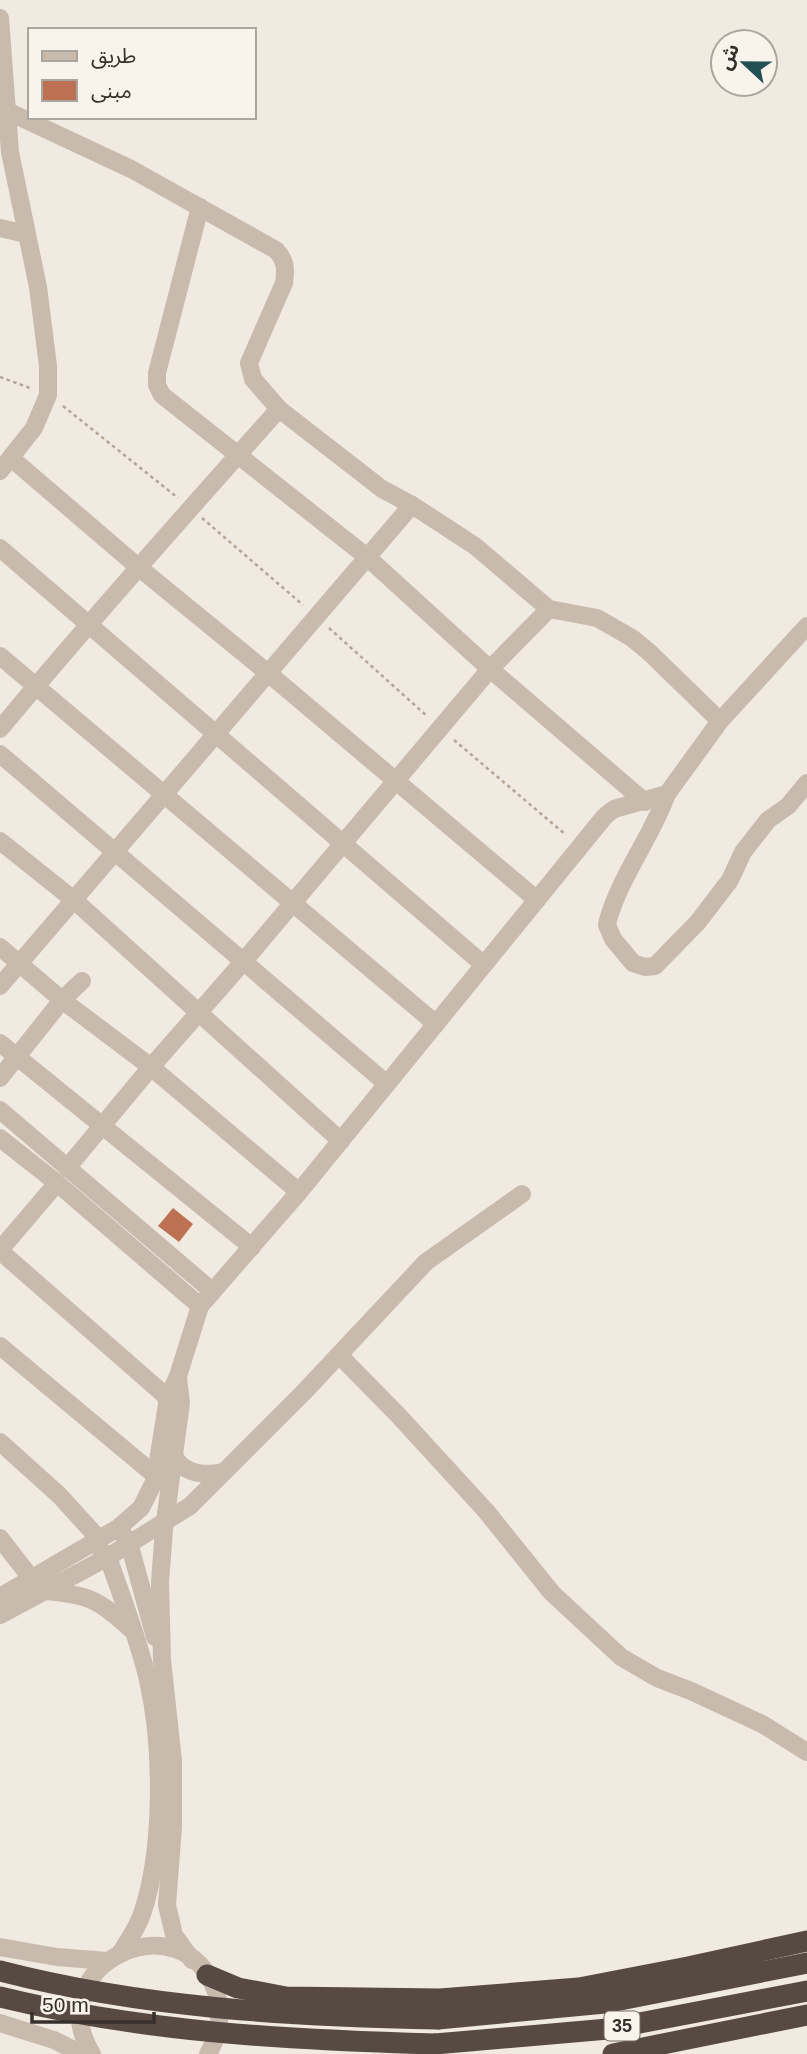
<svg xmlns="http://www.w3.org/2000/svg" width="807" height="2054" font-family="Arial,'Noto Sans Arabic',sans-serif">
  <rect width="100%" height="100%" fill="#f1eae0"/>
  <!-- building -->
  <polygon fill="#bc7153" points="173,1208 193,1224 179,1242 158,1226"/>
  <g fill="none" stroke-linecap="round" stroke-linejoin="round">
    <!-- path -->
    <g stroke="#b4a597" stroke-width="2.5" stroke-dasharray="3.5 3.5" stroke-linecap="butt">
      <polyline points="0,377 30,388"/>
      <polyline points="63,406 178,498"/>
      <polyline points="202,518 303,605"/>
      <polyline points="329,628 428,717"/>
      <polyline points="454,740 566,835"/>
    </g>
    <!-- minor -->
    <g stroke="#c8baac" stroke-width="18">
      <polyline points="0,18 10,152 38,287 48,366 48,395 34,428 0,471"/>
      <path d="M7,111L131,169L276,250C286,261 286,269 284,283L249,363L253,379L279,409L382,489L412,505L475,546L549,609L597,618L632,638L649,652L720,721"/>
      <polyline points="200,207 157,373 157,385 162,395 367,557 490,669 645,802"/>
      <polyline points="0,228 26,234"/>
      <polyline points="11,458 137,566 268,673 537,900"/>
      <polyline points="0,548 484,965"/>
      <polyline points="0,656 436,1024"/>
      <path d="M0,729C91,620 185,514 279,409"/>
      <polyline points="0,754 387,1084"/>
      <path d="M667,794C651,838 621,875 608,920L607,925L613,939L633,963L645,967L655,966L698,922L730,880L743,852L768,820L788,806L807,783"/>
      <polyline points="0,841 74,900 341,1141"/>
      <polyline points="0,947 62,1000 151,1067 299,1192"/>
      <polyline points="0,986 412,505"/>
      <polyline points="0,1043 252,1247"/>
      <polyline points="0,1078 62,1000 82,981"/>
      <polyline points="0,1110 212,1291"/>
      <polyline points="0,1138 57,1183 200,1306"/>
      <polyline points="67,1168 151,1067 243,962 490,669 549,609"/>
      <polyline points="0,1250 57,1183"/>
      <polyline points="0,1251 168,1398"/>
      <polyline points="0,1346 156,1476"/>
      <polyline points="339,1355 398,1415 486,1511 552,1593 621,1657 657,1678 691,1691 762,1724 807,1752"/>
      <polyline points="178,1378 181,1403 164,1529 160,1582 162,1660 173,1761 173,1827 167,1905 174,1935 192,1960"/>
      <polyline points="0,1442 59,1495 100,1540"/>
      <path d="M174,1456C184,1474 204,1476 223,1472"/>
      <polyline points="123,1534 129,1543 155,1637"/>
      <polyline points="0,1538 31,1578"/>
      <path d="M100,1549L108,1557C122,1598 138,1638 148,1680C163,1747 164,1849 142,1914C137,1928 129,1940 121,1952"/>
      <path d="M43,1591C89,1594 99,1600 132,1630"/>
      <polyline points="0,1597 118,1528 141,1508 155,1480 168,1398 178,1376 200,1306 299,1192 605,816 614,809 667,794 720,721 807,626"/>
      <polyline points="0,1615 108,1557 190,1506 303,1393 426,1262 522,1194"/>
      <polyline points="0,1947 57,1957 107,1961"/>
      <polyline points="0,2023 54,2040 82,2054"/>
      <path d="M92,2054C37,1964 183,1897 216,1992C223,2013 219,2036 208,2054"/>
    </g>
    <!-- highway -->
    <g stroke="#574a42" stroke-width="21">
      <polyline points="207,1975 238,1988 286,1997 440,1999 579,1988 688,1967 807,1941"/>
      <polyline points="438,2019 605,2003 807,1963"/>
      <polyline points="435,2044 608,2029 807,1991"/>
      <polyline points="613,2054 807,2015"/>
    </g>
    <!-- highway-bridge -->
    <g stroke="#574a42" stroke-width="21">
      <path d="M0,1971C142,2008 292,2016 438,2019"/>
      <path d="M0,1997C142,2032 289,2040 435,2044"/>
    </g>
  </g>
  <g text-anchor="middle" dominant-baseline="central" stroke-width="7" stroke-linejoin="round" paint-order="stroke">
    <!-- shield labels -->
    <rect fill="#f9f3ec" stroke="#716a65" stroke-width="2" x="604.5" y="2011.5" width="35" height="29" rx="5"/>
    <g font-size="18" font-weight="bold" fill="#372f2b">
      <text x="622" y="2026">35</text>
    </g>
  </g>
  <!-- legend -->
  <rect x="28" y="28" width="228" height="91" fill="#f9f3ec" stroke="#aba59f" stroke-width="2"/>
  <rect x="42" y="51" width="35" height="10" fill="#c8baac" stroke="#aba59f" stroke-width="2"/>
  <text x="91" y="63" font-size="21" fill="#372f2b">طريق</text>
  <rect x="42" y="80" width="35" height="21" fill="#bc7153" stroke="#aba59f" stroke-width="2"/>
  <text x="91" y="98" font-size="21" fill="#372f2b">مبنى</text>
  <!-- north arrow -->
  <g transform="translate(744 63) rotate(292)"><circle r="33" fill="#f9f3ec" stroke="#aba59f" stroke-width="2"/>
  <path d="M0-5L12 26L0 18L-12 26Z" fill="#235055"/>
  <text y="-10" font-size="19" font-weight="bold" text-anchor="middle" fill="#372f2b">ش</text>
  </g>
  <!-- scale -->
  <path d="M32 2012v10h122v-10" fill="none" stroke="#372f2b" stroke-width="3.5"/>
  <text x="42" y="2012" font-size="21" fill="#372f2b" stroke="#f9f3ec" stroke-width="5" paint-order="stroke">50 m</text>
</svg>
